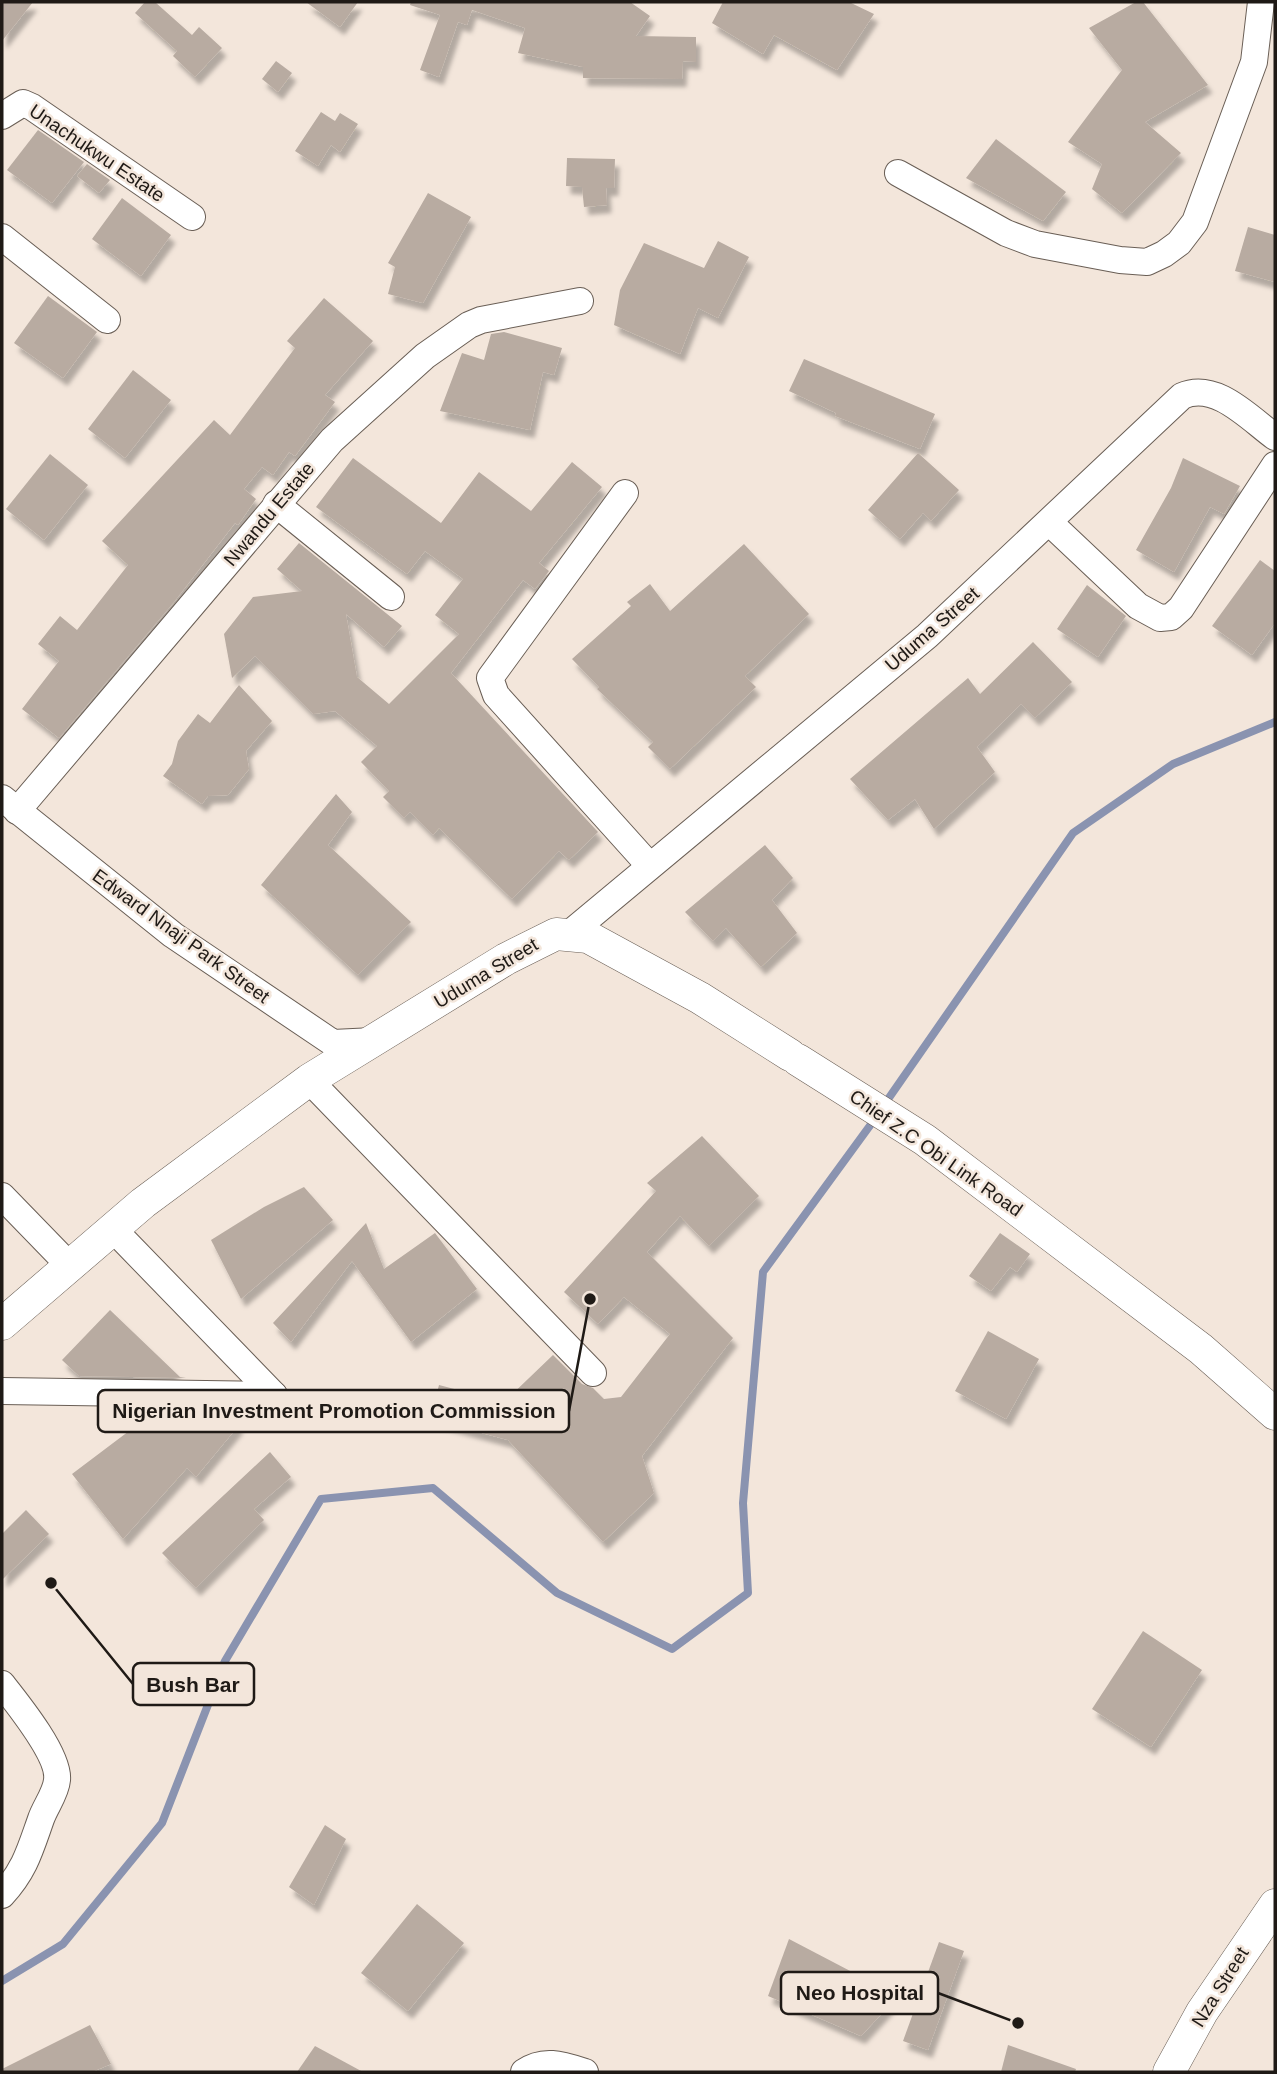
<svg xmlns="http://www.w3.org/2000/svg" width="1277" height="2074" font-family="Arial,sans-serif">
  <defs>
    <filter id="shadow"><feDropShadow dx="4.5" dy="8" stdDeviation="2" flood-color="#0004"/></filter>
  </defs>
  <rect width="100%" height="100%" fill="#f3e6db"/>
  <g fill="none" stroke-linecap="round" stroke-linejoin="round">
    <!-- stream -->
    <g stroke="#8a93b0" stroke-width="8">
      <polyline points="884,1105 1073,833 1173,764 1275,722"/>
      <polyline points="2,1981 63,1944 162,1823 225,1661 321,1499 433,1488 557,1593 672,1649 748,1593 743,1503 763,1272 877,1116"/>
    </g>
  </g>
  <!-- building -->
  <g fill="#b8aba1" filter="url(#shadow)">
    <polygon points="2,2 33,2 2,41"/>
    <polygon points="145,2 155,2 192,35 199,27 222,48 195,77 173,56 177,51 135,13"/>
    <polygon points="306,2 358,2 340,27"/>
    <polygon points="411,2 630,2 650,16 636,36 696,37 696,62 683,61 682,79 583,78 583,67 518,53 525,28 472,10 467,25 458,22 439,77 420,70 440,15 410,5"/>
    <polygon points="723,2 849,2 874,14 837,70 774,35 763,54 712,23"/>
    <polygon points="1136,2 1143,2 1208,85 1145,122 1181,153 1122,213 1092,189 1102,164 1068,142 1122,70 1089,28"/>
    <polygon points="276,61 292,73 278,92 262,79"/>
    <polygon points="321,112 335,121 340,113 358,124 340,152 331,145 318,166 295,151"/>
    <polygon points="38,130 84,162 52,203 7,170"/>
    <polygon points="996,139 1066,192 1043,221 966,178"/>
    <polygon points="567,158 615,159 614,188 606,188 607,205 584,207 582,187 566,186"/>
    <polygon points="87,164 110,180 99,193 77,176"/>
    <polygon points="428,193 471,217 423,303 388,294 395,267 388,263"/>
    <polygon points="122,198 171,235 141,276 92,239"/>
    <polygon points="1248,227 1275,235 1275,282 1235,271"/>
    <polygon points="718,241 749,257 718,318 698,308 680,354 614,325 620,290 644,243 704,268"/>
    <polygon points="48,296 97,332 63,378 14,343"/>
    <polygon points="324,298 373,341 325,395 335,402 295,456 289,452 273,475 262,467 244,489 256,499 238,525 235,523 174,602 59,738 22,709 59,661 38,644 60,616 77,630 128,565 102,541 214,420 230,435 295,348 287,341"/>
    <polygon points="504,332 562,348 554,375 543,372 530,430 440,411 462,353 484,360 491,334"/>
    <polygon points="804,359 935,414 920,449 835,416 836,413 789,391"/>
    <polygon points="133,370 171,400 125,458 88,429"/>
    <polygon points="918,453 959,490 931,521 923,513 900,539 868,510"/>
    <polygon points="50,454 88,485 44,540 6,509"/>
    <polygon points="353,458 441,523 479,472 531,511 572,462 602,487 539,563 549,571 535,589 523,580 451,673 598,832 569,860 559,851 512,899 439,828 433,835 410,812 404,818 383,797 389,791 361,762 377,746 335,711 313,714 255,656 232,678 224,634 253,597 302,591 277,569 299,543 402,626 384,647 346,614 357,677 389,704 459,634 435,615 463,579 425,551 407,574 316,507"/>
    <polygon points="1183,458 1240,486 1224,514 1210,507 1174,572 1136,550 1171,488"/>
    <polygon points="744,544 809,614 745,676 756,687 670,769 648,747 653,742 597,689 599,687 572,659 631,606 627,602 650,584 670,611"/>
    <polygon points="1260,560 1275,571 1275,623 1252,655 1212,626"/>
    <polygon points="1087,585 1126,616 1098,657 1057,629"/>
    <polygon points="1033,642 1072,682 1035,718 1021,704 977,747 995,772 934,829 915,799 888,820 850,779 968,678 980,694"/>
    <polygon points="239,685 272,721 246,751 249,769 228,795 208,796 202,804 163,776 172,764 178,741 198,714 210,723"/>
    <polygon points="336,794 352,812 328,845 411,922 358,975 261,885"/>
    <polygon points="765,845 793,878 772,900 797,933 761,967 726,928 713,941 685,912"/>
    <polygon points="702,1136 759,1196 709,1246 680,1216 647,1252 733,1338 642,1456 654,1493 603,1542 508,1440 430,1419 439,1385 504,1402 553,1355 582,1384 593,1388 604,1399 621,1397 670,1334 624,1297 598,1324 564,1292 656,1191 647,1183"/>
    <polygon points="304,1187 333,1220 241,1299 211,1240 264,1207"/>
    <polygon points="366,1223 384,1269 435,1233 477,1289 411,1342 352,1261 291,1342 273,1323"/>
    <polygon points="1000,1233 1030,1254 1017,1272 1010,1267 991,1291 969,1276"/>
    <polygon points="110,1310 180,1377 186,1378 79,1376 62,1360"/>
    <polygon points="988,1331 1039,1359 1006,1419 955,1391"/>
    <polygon points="113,1408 222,1410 239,1425 196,1477 187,1468 123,1539 72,1474 133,1428"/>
    <polygon points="270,1452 291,1477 254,1509 264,1520 196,1588 162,1553"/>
    <polygon points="26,1510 49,1534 2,1580 2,1534"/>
    <polygon points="1143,1631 1202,1670 1151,1747 1092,1709"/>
    <polygon points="325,1825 346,1839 314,1905 289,1887"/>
    <polygon points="417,1904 464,1943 408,2011 361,1973"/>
    <polygon points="789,1939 898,1996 861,2036 768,1996"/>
    <polygon points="939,1942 964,1951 928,2050 903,2041"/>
    <polygon points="90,2025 111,2064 92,2072 2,2072 2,2069"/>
    <polygon points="1008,2045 1076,2069 1075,2072 1001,2072"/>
    <polygon points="315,2046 363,2072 297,2072"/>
  </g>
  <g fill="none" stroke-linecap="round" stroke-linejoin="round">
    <defs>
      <g id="minor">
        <polyline points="2,116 23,103 32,107 192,217"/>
        <polyline points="898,173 1006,233 1035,244 1120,260 1147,262 1164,254 1179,243 1195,222 1254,62 1261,2"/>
        <polyline points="2,237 107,320"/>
        <polyline points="625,493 490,678 496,695 649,865"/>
        <polyline points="276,504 391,597"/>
        <polyline points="1050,523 1138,606 1160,618 1171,617 1181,608 1275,465"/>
        <polyline points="2,798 173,935 333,1043 374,1041"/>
        <polyline points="17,811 332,440 425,356 469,325 481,320 580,301"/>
        <path d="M569,934L927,636L1182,396C1216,381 1249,418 1275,437"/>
        <polyline points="309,1080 593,1373"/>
        <polyline points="2,1196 69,1265"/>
        <polyline points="113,1229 274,1395"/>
        <polyline points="2,1391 274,1395"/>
        <path d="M2,1684C17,1703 60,1756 57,1780C56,1793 45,1807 41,1819C30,1850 25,1870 2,1895"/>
        <path d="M524,2072C544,2058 563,2065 585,2072"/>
      </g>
      <g id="tertiary">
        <polyline points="798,1060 925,1140 1201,1349 1275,1414"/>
        <polyline points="2,1324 143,1203 309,1080 506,959 556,934 588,937 700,998 790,1055"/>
        <polyline points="1169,2072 1202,2012 1275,1905"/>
      </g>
    </defs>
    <!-- minor casing -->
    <use href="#minor" stroke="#695e55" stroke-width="28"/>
    <!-- tertiary casing -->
    <use href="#tertiary" stroke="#695e55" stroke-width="33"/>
    <!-- minor -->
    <use href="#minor" stroke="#fff" stroke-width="26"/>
    <!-- tertiary -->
    <use href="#tertiary" stroke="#fff" stroke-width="32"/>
  </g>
  <g text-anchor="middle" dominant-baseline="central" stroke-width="5" stroke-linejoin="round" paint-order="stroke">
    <!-- street labels -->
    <g font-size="19" fill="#1f1a16" stroke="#f3e6db">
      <text transform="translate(97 153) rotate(34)">Unachukwu Estate</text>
      <text transform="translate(269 514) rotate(-50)">Nwandu Estate</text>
      <text transform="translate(932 629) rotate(-41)">Uduma Street</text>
      <text transform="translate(181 936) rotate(36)">Edward Nnaji Park Street</text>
      <text transform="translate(486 973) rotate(-31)">Uduma Street</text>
      <text transform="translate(936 1153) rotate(35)">Chief Z.C Obi Link Road</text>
      <text transform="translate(1220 1987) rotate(-58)">Nza Street</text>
    </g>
  </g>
  <!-- callouts -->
  <path fill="none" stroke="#1f1a16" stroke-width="2.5" d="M590 1299L569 1411M51 1583L133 1684M1018 2023L938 1993"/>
  <g fill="#1f1a16" stroke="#f3e6db" stroke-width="2.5">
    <circle cx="590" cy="1299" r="7"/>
    <circle cx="51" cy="1583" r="7"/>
    <circle cx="1018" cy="2023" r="7"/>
  </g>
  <g fill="#f3e6db" stroke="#1f1a16" stroke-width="2.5">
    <rect x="98" y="1390" width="471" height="42" rx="7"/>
    <rect x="133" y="1663" width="121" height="42" rx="7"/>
    <rect x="781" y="1972" width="157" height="42" rx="7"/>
  </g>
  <g font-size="21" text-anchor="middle" font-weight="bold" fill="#1f1a16">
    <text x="334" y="1418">Nigerian Investment Promotion Commission</text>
    <text x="193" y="1692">Bush Bar</text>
    <text x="860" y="2000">Neo Hospital</text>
  </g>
  <!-- border -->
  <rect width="1277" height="2074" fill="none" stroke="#1f1a16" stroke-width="7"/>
</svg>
